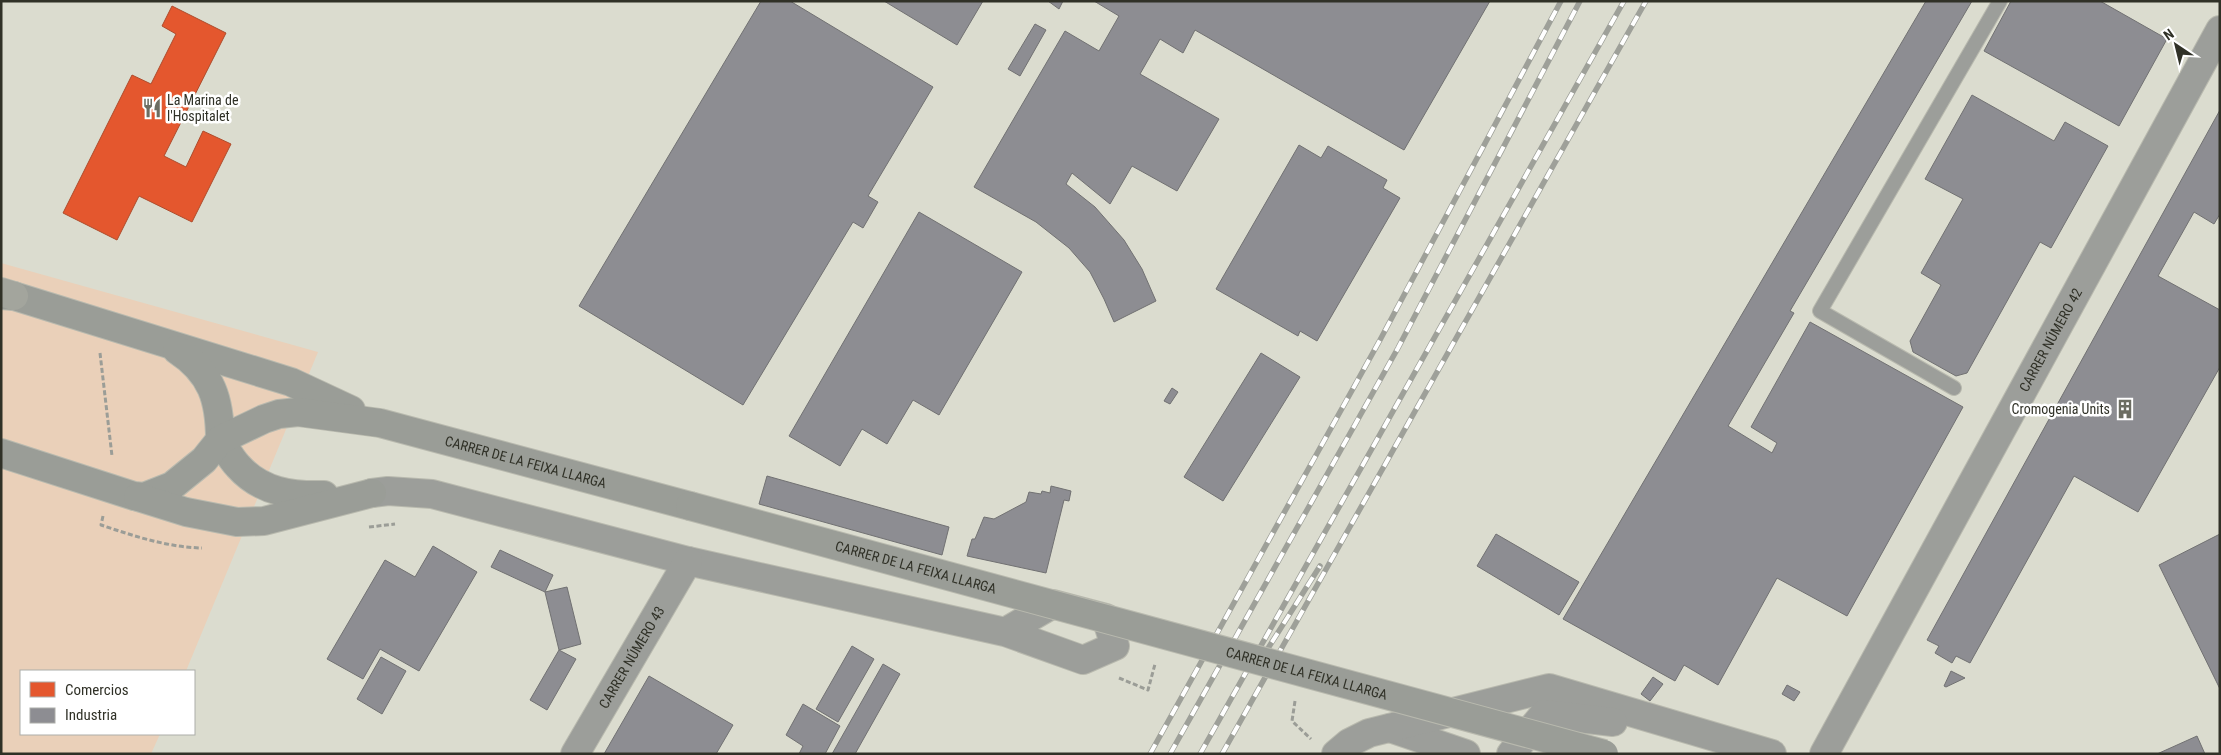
<svg xmlns="http://www.w3.org/2000/svg" width="2221" height="755" font-family="'Roboto Condensed',sans-serif">
  <rect width="100%" height="100%" fill="#dbdccf"/>
  <!-- green -->
  <polygon fill="#ead0b9" points="1,263 318,352 186,671 21,671 21,734 160,734 151,754 1,754"/>
  <!-- shops -->
  <polygon fill="#e4572e" stroke="#ae4c2c" points="172,6 226,33 164,156 186,167 203,131 231,144 192,222 139,196 117,240 63,213 132,75 151,84 176,34 162,26"/>
  <!-- industry -->
  <g fill="#8d8d92" stroke="#717172">
    <polygon points="761,1 790,1 933,87 868,196 878,202 863,228 853,222 743,405 579,306"/>
    <polygon points="884,1 983,1 957,45"/>
    <polygon points="1048,1 1063,1 1059,9"/>
    <polygon points="1094,1 1490,1 1404,150 1195,30 1183,53 1160,39 1140,74 1219,119 1177,191 1132,166 1110,204 1072,173 1066,184 1095,207 1124,240 1142,269 1156,301 1114,322 1104,299 1090,272 1069,248 1036,222 974,187 1065,31 1099,51 1119,16"/>
    <polygon points="1926,1 1972,1 1790,311 1794,313 1728,426 1772,453 1777,443 1751,427 1810,322 1963,407 1847,616 1777,578 1718,685 1684,665 1675,681 1563,619"/>
    <polygon points="2011,1 2100,1 2167,39 2119,126 1984,51"/>
    <polygon points="1035,24 1046,30 1020,76 1008,69"/>
    <polygon points="1972,95 2054,141 2065,122 2108,146 2051,248 2040,242 1967,373 1956,376 1913,352 1910,341 1941,285 1921,273 1963,199 1925,179"/>
    <polygon points="2220,110 2220,214 2214,224 2194,212 2158,276 2220,310 2220,367 2138,512 2074,476 1970,663 1956,656 1952,663 1935,653 1939,646 1927,640"/>
    <polygon points="1299,145 1321,158 1328,146 1387,180 1383,188 1400,198 1317,341 1300,331 1298,336 1216,289"/>
    <polygon points="919,212 1022,272 939,415 913,400 887,444 862,429 840,466 789,436"/>
    <polygon points="1261,353 1300,377 1223,501 1184,477"/>
    <polygon points="1172,388 1178,392 1170,404 1164,401"/>
    <polygon points="767,476 949,527 942,555 759,504"/>
    <polygon points="1051,486 1071,491 1069,501 1064,500 1046,573 967,556 972,539 975,539 984,517 994,519 1026,502 1029,492 1041,494 1042,491 1050,493"/>
    <polygon points="1496,534 1579,582 1559,615 1477,566"/>
    <polygon points="2220,534 2220,689 2159,565"/>
    <polygon points="433,546 477,572 419,671 380,649 363,679 327,659 385,560 415,577"/>
    <polygon points="500,550 553,575 545,592 491,567"/>
    <polygon points="567,587 581,644 559,650 545,592"/>
    <polygon points="852,646 874,659 838,722 816,709"/>
    <polygon points="559,650 576,659 547,710 530,700"/>
    <polygon points="381,657 406,671 382,714 357,699"/>
    <polygon points="883,664 900,674 855,754 832,754"/>
    <polygon points="1951,671 1965,678 1946,687 1944,686"/>
    <polygon points="649,676 733,725 716,754 604,754"/>
    <polygon points="1653,677 1663,684 1650,701 1641,694"/>
    <polygon points="1787,685 1800,692 1794,701 1782,694"/>
    <polygon points="803,704 840,726 825,754 799,754 803,746 786,735"/>
    <polygon points="2197,736 2205,754 2157,754"/>
  </g>
  <g fill="none" stroke-linecap="round" stroke-linejoin="round">
    <defs>
      <polyline id="lane" points="1954,388 1820,311 2000,1"/>
      <g id="street">
        <polyline points="372,493 388,491 432,494 688,561 1005,632 1083,660 1115,646 1106,618 1053,604 1005,632"/>
        <polyline points="1390,728 1466,754"/>
        <path id="s1" d="M575,754L688,561"/>
        <polyline points="1336,754 1349,743 1369,733 1549,688 1772,754"/>
        <polyline points="1511,754 1544,714 1613,722"/>
        <path id="s2" d="M1824,754L2220,30"/>
      </g>
      <g id="secondary">
        <polyline points="1,295 14,296 291,382 351,410"/>
        <path d="M177,350C212,373 220,400 220,440"/>
        <path d="M220,440C226,449 231,459 238,466C261,492 292,496 324,495"/>
        <path id="s3" d="M1,453L134,496L144,497L172,486L204,460L220,440L264,419L279,414L298,412L380,423L690,506"/>
        <polyline points="138,497 186,512 237,522 264,521 372,493"/>
      </g>
      <polyline id="highway" points="1,292 14,296"/>
    </defs>
    <!-- lane casing -->
    <use href="#lane" stroke="#b8b9ae" stroke-width="16"/>
    <!-- street casing -->
    <use href="#street" stroke="#b8b9ae" stroke-width="30"/>
    <!-- secondary casing -->
    <use href="#secondary" stroke="#b8b9ae" stroke-width="30"/>
    <!-- highway casing -->
    <use href="#highway" stroke="#b8b9ae" stroke-width="30"/>
    <!-- path -->
    <g stroke="#9b9d97" stroke-width="3" stroke-dasharray="5 2.5" stroke-linecap="butt">
      <polyline points="100,353 112,456"/>
      <path d="M103,516L101,525C134,536 166,547 202,548"/>
      <polyline points="369,527 395,524"/>
      <polyline points="1119,678 1148,690 1155,664"/>
      <polyline points="1295,701 1292,721 1311,739"/>
    </g>
    <!-- lane -->
    <use href="#lane" stroke="#9c9e9a" stroke-width="14"/>
    <!-- street -->
    <use href="#street" stroke="#9c9e9a" stroke-width="28"/>
    <!-- secondary -->
    <use href="#secondary" stroke="#9a9d97" stroke-width="28"/>
    <!-- highway -->
    <use href="#highway" stroke="#a3a59d" stroke-width="28"/>
    <defs>
      <g id="rail">
        <polyline points="1260,661 1320,566"/>
        <polyline points="1150,754 1380,340 1561,1"/>
        <polyline points="1170,754 1398,348 1580,1"/>
        <polyline points="1200,754 1624,1"/>
        <polyline points="1222,754 1646,1"/>
      </g>
    </defs>
    <!-- rail casing -->
    <use href="#rail" stroke="#9ea099" stroke-width="5.5"/>
    <!-- rail -->
    <use href="#rail" stroke="#fff" stroke-width="4" stroke-dasharray="11" stroke-linecap="butt"/>
    <defs>
      <g id="secondary-bridge">
        <path id="s4" d="M690,506L1604,754"/>
      </g>
    </defs>
    <!-- secondary-bridge casing -->
    <use href="#secondary-bridge" stroke="#b8b9ae" stroke-width="30" stroke-linecap="butt"/>
    <!-- secondary-bridge -->
    <use href="#secondary-bridge" stroke="#9a9d97" stroke-width="28"/>
  </g>
  <!-- icons -->
  <defs>
    <symbol id="restaurant-bare" viewBox="-9 -9 18 18"><path d="M-5-6h1v4h1v-4h1v4h1v-4h1v5L-1.5 .5V6h-2V.5L-5-1ZM5-6V6H3V1.5H1.5Q1.5-4 5-6Z" fill="#6c6d62" stroke="#fff" stroke-width="2.5" paint-order="stroke"/></symbol>
    <symbol id="building-bare" viewBox="-9 -9 18 18"><path d="M-4-6H4V6H1V3H-1V6H-4ZM-2.5-4.3h1.7v1.8h-1.7ZM.8-4.3h1.7v1.8H.8ZM-2.5-1h1.7V.8h-1.7ZM.8-1h1.7V.8H.8Z" fill="#6c6d62" stroke="#fff" stroke-width="2.5" paint-order="stroke"/></symbol>
  </defs>
  <g fill-rule="evenodd">
    <use href="#restaurant-bare" x="138" y="94" width="28" height="28"/>
    <use href="#building-bare" x="2111" y="395" width="28" height="28"/>
  </g>
  <g text-anchor="middle" dominant-baseline="central" stroke-width="5" stroke-linejoin="round" paint-order="stroke">
    <!-- poi labels -->
    <g font-size="14" fill="#303127" stroke="#fff" text-anchor="start">
      <text x="167" y="100">La Marina de<tspan x="167" dy="16">l'Hospitalet</tspan></text>
      <text x="2110" y="409" text-anchor="end">Cromogenia Units</text>
    </g>
    <!-- street labels -->
    <g font-size="14" fill="#303127" stroke="#fff">
      <text stroke="none"><textPath href="#s2" startOffset="472">CARRER NÚMERO 42</textPath></text>
      <text stroke="none"><textPath href="#s3" startOffset="564">CARRER DE LA FEIXA LLARGA</textPath></text>
      <text stroke="none"><textPath href="#s4" startOffset="234">CARRER DE LA FEIXA LLARGA</textPath></text>
      <text stroke="none"><textPath href="#s1" startOffset="112">CARRER NÚMERO 43</textPath></text>
      <text stroke="none"><textPath href="#s4" startOffset="639">CARRER DE LA FEIXA LLARGA</textPath></text>
    </g>
  </g>
  <!-- border -->
  <rect width="2221" height="755" fill="none" stroke="#303127" stroke-width="5"/>
  <!-- legend -->
  <rect x="20" y="670" width="175" height="65" fill="#ffffff" stroke="#acada9"/>
  <rect x="30" y="682" width="25" height="15" fill="#e4572e" stroke="#acada9"/>
  <text x="65" y="695" font-size="15" fill="#303127">Comercios</text>
  <rect x="30" y="708" width="25" height="15" fill="#8d8d92" stroke="#acada9"/>
  <text x="65" y="720" font-size="15" fill="#303127">Industria</text>
  <!-- north arrow -->
  <g transform="translate(2176 45) rotate(325)" stroke="#ffffff" stroke-width="4" paint-order="stroke">
  <path d="M0-4L9 19L0 12L-9 19Z" fill="#303127"/>
  <text y="-8" font-size="14" font-weight="bold" text-anchor="middle" fill="#303127">N</text>
  </g>
</svg>
